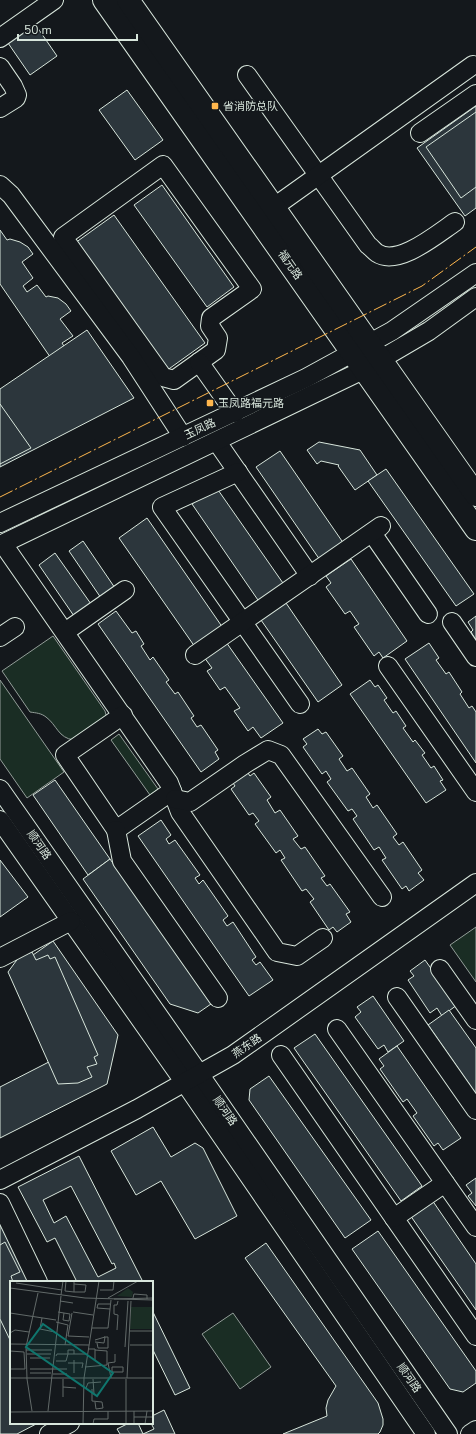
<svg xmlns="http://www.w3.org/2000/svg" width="476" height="1434" font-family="'Nunito Sans','Noto Sans SC',sans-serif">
  <rect width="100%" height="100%" fill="#14181c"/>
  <!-- green -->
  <g fill="#1a2d24" stroke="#939e99">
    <path d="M53,636L105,711L106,715L104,719L74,740C58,738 57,725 46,717C41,713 36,713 30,712L2,671Z"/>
    <polygon points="0,680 64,772 27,798 0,759"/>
    <polygon points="119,734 158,789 150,795 111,740"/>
    <polygon points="476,927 476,982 450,945"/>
    <polygon points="233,1313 271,1367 240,1389 202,1334"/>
  </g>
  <!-- building -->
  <g fill="#2c363c" stroke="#d8e6dc" fill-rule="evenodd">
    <polygon points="35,24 57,56 30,75 8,43"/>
    <polygon points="127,90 163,140 135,160 99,110"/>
    <polygon points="476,106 476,208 465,216 417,148"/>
    <polygon points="476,112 476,187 461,198 426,147"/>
    <polygon points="162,185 234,287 207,307 134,205"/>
    <polygon points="114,215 205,343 166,371 75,243"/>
    <polygon points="0,230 7,240 10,239 20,242 28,247 33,254 22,262 33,278 23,286 27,292 37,285 46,297 48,296 58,298 66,304 71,311 60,319 73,336 62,343 67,351 76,344 84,356 87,353 98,356 106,362 111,369 99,377 111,395 102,401 104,405 90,415 0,284"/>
    <polygon points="87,330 134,398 0,467 0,389"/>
    <polygon points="0,404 31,448 0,464"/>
    <polygon points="319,442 360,450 377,475 355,490 338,466 339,465 321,461 317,464 307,450"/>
    <polygon points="280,451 344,544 320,560 256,467"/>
    <polygon points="386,469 474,594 456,606 368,481"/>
    <polygon points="216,487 285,586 260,603 192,504"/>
    <polygon points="147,518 223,628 195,647 119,538"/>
    <polygon points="83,541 115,588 101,598 69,551"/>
    <polygon points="55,553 91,604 74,616 39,565"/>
    <polygon points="351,559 407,641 383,658 379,652 374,656 354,627 359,624 350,611 345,614 326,587 331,583 326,576"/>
    <polygon points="286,603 342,685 318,702 261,620"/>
    <polygon points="116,611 132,633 136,631 144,644 141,646 150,660 153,657 169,680 166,682 175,694 178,692 194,716 191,718 197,727 201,725 218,750 215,752 219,759 201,772 98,624"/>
    <polygon points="476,616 476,640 471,632 473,630 468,622"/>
    <polygon points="226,642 283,723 261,738 253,727 248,731 234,711 240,708 225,687 220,690 207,671 212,668 204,657"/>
    <polygon points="429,643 439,658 436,660 446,674 449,672 462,692 460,694 469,708 472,706 476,712 476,763 405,659"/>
    <polygon points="370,680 375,687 378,685 387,698 384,700 393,713 396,711 406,726 403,728 413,742 415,740 425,753 422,755 431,768 434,766 443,780 440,781 446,790 426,803 350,694"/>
    <polygon points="318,729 322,734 326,732 343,756 339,759 347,771 352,768 370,794 366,797 373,808 377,805 397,834 393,837 399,845 403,842 422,870 418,873 424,880 409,891 406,886 402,889 382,860 386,858 379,847 374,850 353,819 357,816 352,809 348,811 327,782 331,779 326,771 322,774 303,747 307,744 303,739"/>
    <polygon points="246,770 250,776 254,773 271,797 267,800 275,813 280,810 298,836 293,839 301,849 305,847 325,876 321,878 327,886 330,884 350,912 346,914 351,922 337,932 333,927 329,930 310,902 314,899 306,889 302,891 281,860 285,858 280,850 276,853 255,824 259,821 253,813 249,815 231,789 235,786 231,780"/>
    <polygon points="55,780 110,859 88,875 33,795"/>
    <polygon points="161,820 171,835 166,839 169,844 175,840 200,875 195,878 199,884 203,880 228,916 223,920 227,926 233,922 256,957 252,960 256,965 260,962 273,980 249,996 138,836"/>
    <polygon points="110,859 211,1004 198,1013 170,1004 83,879"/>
    <polygon points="0,860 28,897 0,917"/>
    <polygon points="53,941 118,1035 107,1084 0,1138 0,1087 80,1046 23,962"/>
    <polygon points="32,952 36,960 48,955 50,959 55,957 98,1055 94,1057 97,1064 87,1067 92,1077 78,1083 58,1084 8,972 19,957"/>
    <polygon points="425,960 457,1005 442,1016 437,1008 430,1013 408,980 414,976 410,971"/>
    <polygon points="373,996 404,1041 388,1052 384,1045 378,1049 355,1017 361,1012 357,1007"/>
    <polygon points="449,1010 476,1048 476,1094 428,1025"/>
    <polygon points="315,1034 422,1186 401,1201 294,1048"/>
    <polygon points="397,1046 461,1138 443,1150 438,1143 434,1146 413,1116 417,1113 407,1099 403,1102 380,1069 384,1066 379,1059"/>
    <polygon points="269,1076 371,1220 345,1238 249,1100 250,1089"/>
    <polygon points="153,1127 171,1157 195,1143 203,1148 237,1216 195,1239 161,1181 136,1195 111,1151"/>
    <path d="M79,1156L142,1280L138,1282H77L55,1238L47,1242L18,1187ZM71,1186L112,1264L114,1263L116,1268L98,1277L66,1216L54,1223L43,1200Z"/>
    <polygon points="476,1178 476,1206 468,1196 472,1193 466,1185"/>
    <polygon points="432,1200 476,1264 476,1310 410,1215"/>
    <polygon points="0,1224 29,1282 11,1282 11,1423 38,1423 17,1434 0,1434"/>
    <polygon points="378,1231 476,1371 476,1383 463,1392 450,1389 352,1249"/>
    <polygon points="5,1242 20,1272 11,1276 13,1282 11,1282 11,1342 0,1319 0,1245"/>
    <polygon points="266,1243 378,1403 383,1419 383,1425 380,1432 378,1434 283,1434 327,1416 326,1408 328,1400 336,1386 245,1258"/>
    <polygon points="152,1310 190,1388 175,1395 152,1348"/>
    <polygon points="164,1410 175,1434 120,1434 117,1429 129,1423 138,1423 143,1434 154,1429 151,1423 152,1423 152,1416"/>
  </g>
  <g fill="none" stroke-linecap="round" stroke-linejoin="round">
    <defs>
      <g id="minor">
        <polyline points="0,38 54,0"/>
        <polyline points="0,67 13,86 17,95 16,98 0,108"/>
        <path d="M247,75L368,245C371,247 374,251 377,253C398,267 437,234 455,222"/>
        <polyline points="420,133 476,94"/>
        <polygon points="163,165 252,289 211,318 210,326 218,338 216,350 174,380 163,377 63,237"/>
        <polyline points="0,185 11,195 131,357 183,437"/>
        <polyline points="274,207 473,65"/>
        <polyline points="199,362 235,413"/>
        <polyline points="217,442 310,576"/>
        <polyline points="238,472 162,507 300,704"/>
        <polyline points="0,523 306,378 392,331 476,273"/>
        <polyline points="372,533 428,614"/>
        <polyline points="3,544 169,783 180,812 277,952 297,956 323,938"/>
        <polyline points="0,545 359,372 429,331 476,297"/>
        <polyline points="452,622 476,657"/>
        <polyline points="65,632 125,590"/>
        <polyline points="0,637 15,627"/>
        <polyline points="195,655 381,526"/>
        <polyline points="388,666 476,792"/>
        <polyline points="123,715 65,755 116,830 172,791"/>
        <polyline points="0,789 200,1075 448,1434"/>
        <polyline points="175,799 190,802 245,764 268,750 281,755 382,897"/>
        <polyline points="0,820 185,1083 426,1434"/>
        <polyline points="116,830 122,861 218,998"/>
        <polyline points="0,958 71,921"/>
        <polyline points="440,969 476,1020"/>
        <polyline points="397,997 476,1110"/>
        <polyline points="337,1029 476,1227"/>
        <polyline points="281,1055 476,1336"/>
        <polyline points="0,1180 137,1109 233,1055 476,883"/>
        <polyline points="0,1203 38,1282"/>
        <polyline points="394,1218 445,1183"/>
        <polyline points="49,1434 70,1423"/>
        <polyline points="470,1434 476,1430"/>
      </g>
      <g id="major">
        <polyline points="104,0 476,529"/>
        <polyline points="128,0 476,495"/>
      </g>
    </defs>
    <!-- minor casing -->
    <use href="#minor" stroke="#d8e6dc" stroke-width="20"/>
    <!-- major casing -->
    <use href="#major" stroke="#d8e6dc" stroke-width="24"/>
    <!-- minor -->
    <use href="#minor" stroke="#14181c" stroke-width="18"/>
    <!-- major -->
    <use href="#major" stroke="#14181c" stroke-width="22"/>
    <!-- power -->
    <polyline stroke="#ffb74d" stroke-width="1" stroke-dasharray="14 3 2 3" stroke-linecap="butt" points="0,497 422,286 476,247"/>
  </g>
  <!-- markers -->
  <g fill="#ffb74d" stroke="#14181c" stroke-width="1.5">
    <rect x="211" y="102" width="8" height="8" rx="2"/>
    <rect x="206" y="399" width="8" height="8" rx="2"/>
  </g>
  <g text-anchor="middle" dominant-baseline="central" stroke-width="3" stroke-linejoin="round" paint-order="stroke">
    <!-- poi labels -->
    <g font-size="11" fill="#d8e6dc" stroke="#14181c" text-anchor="start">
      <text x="223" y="106">省消防总队</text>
      <text x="218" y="403">玉凤路福元路</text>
    </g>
    <!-- street labels -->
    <g font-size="11" fill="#d8e6dc" stroke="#14181c">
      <text transform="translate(290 265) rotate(55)">福元路</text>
      <text transform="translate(200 429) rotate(-25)">玉凤路</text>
      <text transform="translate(39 845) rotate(55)">顺河路</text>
      <text transform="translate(247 1046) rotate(-35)">燕东路</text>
      <text transform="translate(225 1111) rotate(55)">顺河路</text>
      <text transform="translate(409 1378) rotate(55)">顺河路</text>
    </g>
  </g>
  <!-- overview -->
  <g transform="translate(10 1281)">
    <rect width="143" height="143" fill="#14181c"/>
    <path d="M118,7L123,11L122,16L107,15ZM121,26H142V48H120Z" fill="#1a2d24"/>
    <path fill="none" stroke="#626a69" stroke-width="1" d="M56,0L55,10L64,11M6,2L52,9M64,3L76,4L75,11H64V0M0,7L75,17L143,19M90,9H103L104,0M51,14L53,0M98,17L128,0M123,17L124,13L137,14V18M104,18L143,17M50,20L63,22M143,21V97M87,27L88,23H100M87,27L100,28M48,31L60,33L59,40L53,39L54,32M63,31L83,34M0,32L46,39M62,32L58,55L79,56M32,37L30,48L45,51M46,41L58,44L55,64M82,47H98L101,19M107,49L108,34L104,33V24H107L108,20M120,50H143M0,52L5,49L19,51M85,61L94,62L95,56L85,59M87,62L88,67H98V56H94M0,63L79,64M120,64H143M115,66L118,20M78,68H85V79M16,69H42M0,70L14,71L15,88M17,73H41M58,73V69H64V73M46,75L47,73H76M20,77H40M46,80H56L58,73M58,82H73L72,87M75,86L97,84V70L85,69M102,86H113V91H102ZM0,88H15M20,88H43M43,88H57M20,92H41M64,92V79M43,93H57M0,97H143M101,97L98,82L105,81V73M117,97L121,20M53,98V116M83,98L84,113M53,106L66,107M76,107L78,102L91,101M82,108V120L92,121L93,127L86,128L85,121M22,130L17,98L16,66L28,12M38,130L51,15M124,130V143M0,131L143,130M124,136H143M73,143L74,97L89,0M83,143L84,138H98V130M116,143V98M135,143L137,130"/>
    <path fill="#0f766e" fill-opacity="0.15" stroke="#0f766e" stroke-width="2" d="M33,43L103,92L87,115L16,66Z"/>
    <rect width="143" height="143" fill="none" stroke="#d8e6dc" stroke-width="2"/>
  </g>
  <!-- scale -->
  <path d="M18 34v6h119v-6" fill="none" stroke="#d8e6dc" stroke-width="2"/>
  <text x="24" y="34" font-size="12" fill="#d8e6dc" stroke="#14181c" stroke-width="3" paint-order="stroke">50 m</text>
</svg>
